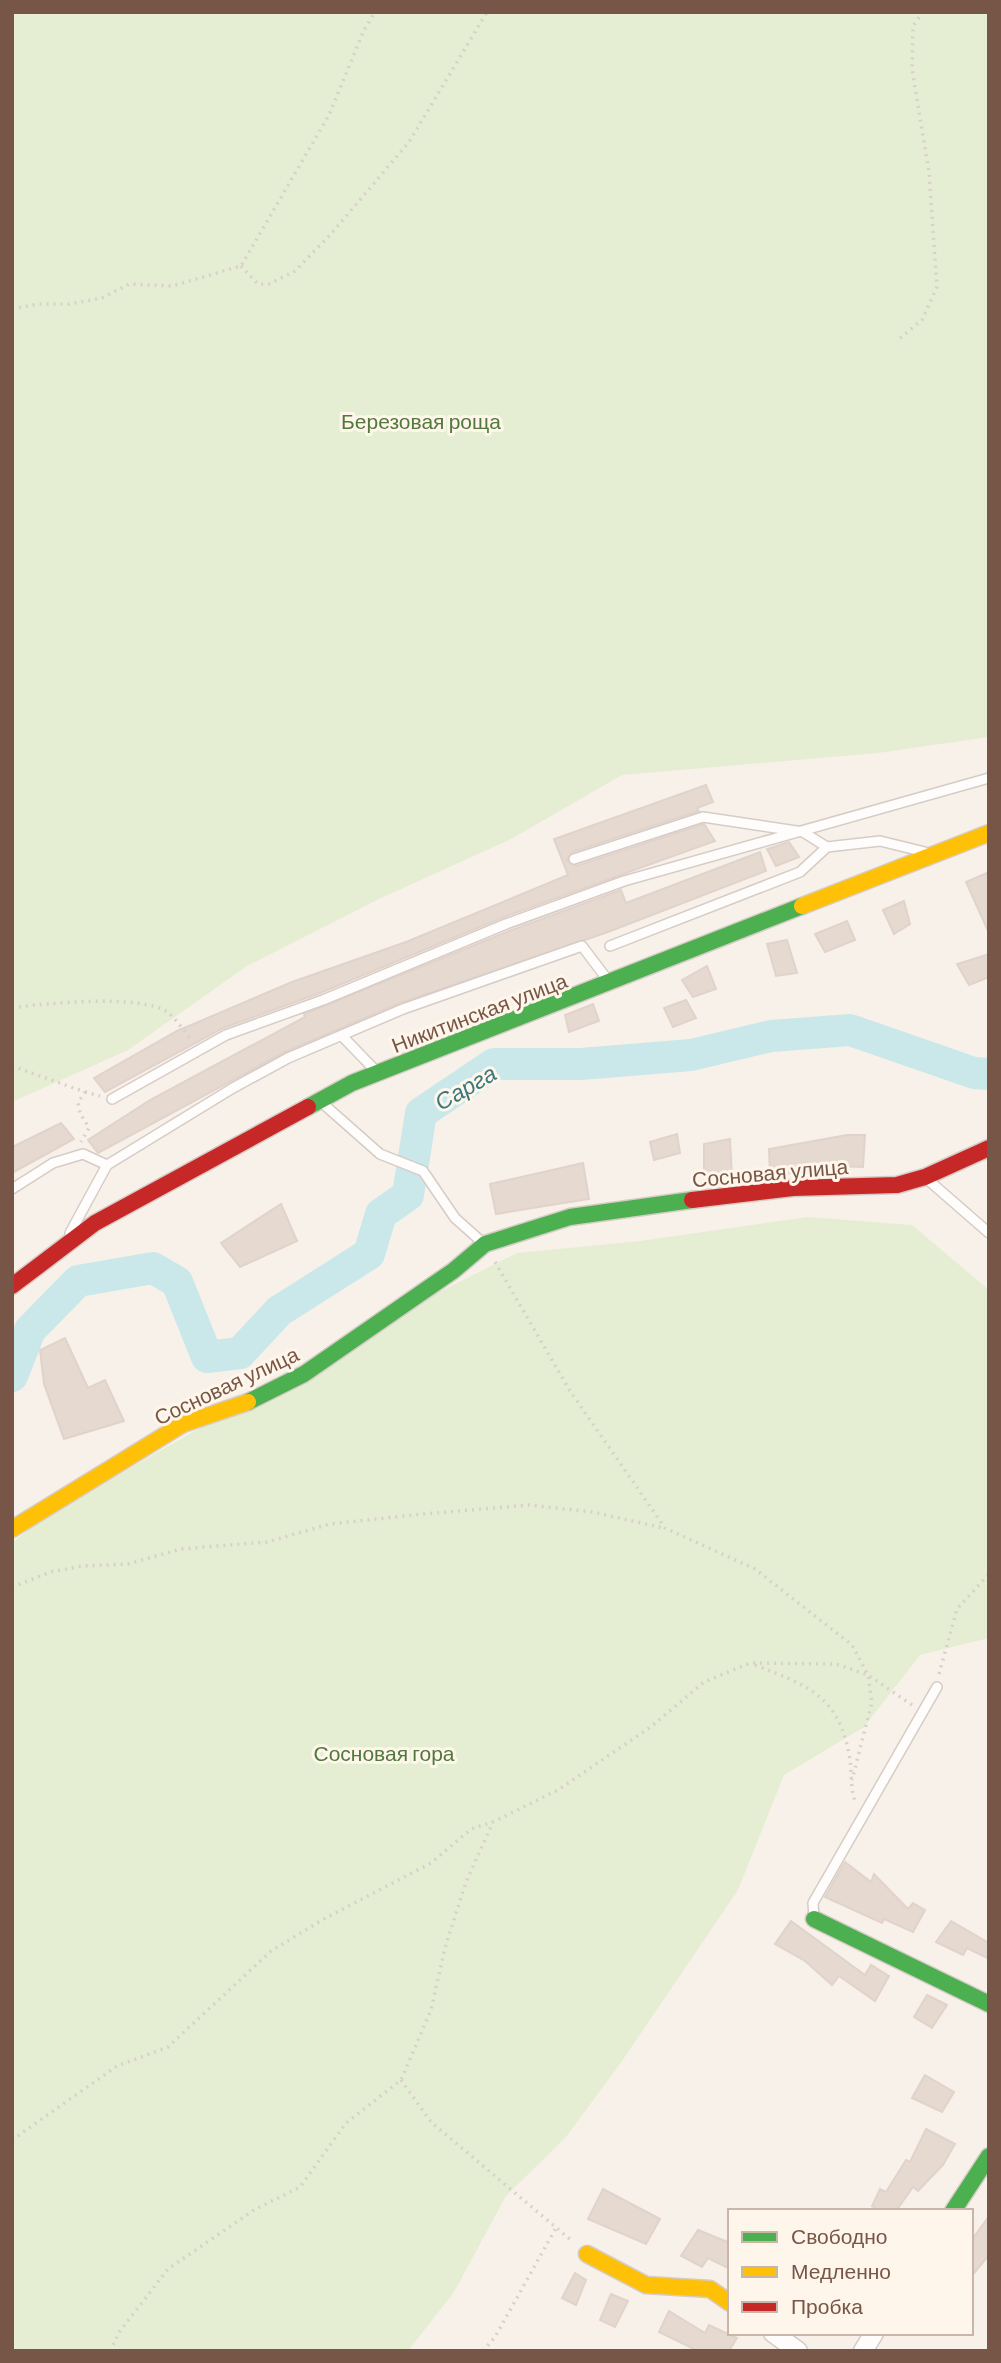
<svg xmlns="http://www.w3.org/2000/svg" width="1001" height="2363" font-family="Barlow,sans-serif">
  <rect width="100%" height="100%" fill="#f8f1e9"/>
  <!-- green -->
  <g fill="#e5eed2">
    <polygon points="12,12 989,12 989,737 878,753 622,775 511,839 379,899 247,966 128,1050 12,1102"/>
    <polygon points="808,1217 912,1225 989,1290 989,1638 920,1655 864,1727 784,1775 738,1890 622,2061 566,2137 506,2196 454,2292 408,2351 12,2351 12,1543 43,1518 419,1302 517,1253 640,1241"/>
  </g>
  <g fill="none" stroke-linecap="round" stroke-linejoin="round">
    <!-- river -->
    <polyline stroke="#cae8e9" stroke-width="32" points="12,1376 30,1330 78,1281 153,1268 177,1282 207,1357 240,1353 279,1311 369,1254 381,1214 408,1195 421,1113 494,1064 581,1064 691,1055 771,1036 850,1030 974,1073 989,1074"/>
  </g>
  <!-- building -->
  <g fill="#e5d9d0" stroke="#e1d3cb" stroke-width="2">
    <polygon points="706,785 713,802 697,808 699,811 572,852 567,860 576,866 704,824 715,841 504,917 320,993 223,1028 105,1092 94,1078 177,1031 292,982 406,942 568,875 554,839"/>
    <polygon points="789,842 799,857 776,866 767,849"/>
    <polygon points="760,852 766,871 608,932 400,1003 285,1052 98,1153 88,1140 150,1100 305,1017 304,1014 509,931 621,890 626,903"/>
    <polygon points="989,872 989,933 966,882"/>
    <polygon points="904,901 910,924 894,934 883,910"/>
    <polygon points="847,921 855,940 825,952 815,934"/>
    <polygon points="787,940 797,973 776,976 767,944"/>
    <polygon points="989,954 989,977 969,985 957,964"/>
    <polygon points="707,966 716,989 693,997 682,980"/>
    <polygon points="686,1000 696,1018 673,1027 664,1008"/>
    <polygon points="593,1004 599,1021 569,1032 565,1015"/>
    <polygon points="61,1123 74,1139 12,1173 12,1147"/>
    <polygon points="677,1134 680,1153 654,1160 650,1142"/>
    <polygon points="847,1135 865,1135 863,1167 834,1166 834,1172 770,1174 769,1149"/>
    <polygon points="730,1139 732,1177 704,1181 704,1144"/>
    <polygon points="583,1163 589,1199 496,1214 490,1184"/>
    <polygon points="281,1204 297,1241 240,1267 221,1243"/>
    <polygon points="65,1338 88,1388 105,1380 124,1421 64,1439 44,1384 40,1350"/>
    <polygon points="845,1862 871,1882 874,1874 908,1909 913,1903 925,1910 913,1932 884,1919 882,1923 825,1897"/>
    <polygon points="791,1921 865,1975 871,1965 889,1976 875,2001 839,1976 832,1985 805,1961 775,1944"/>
    <polygon points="951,1921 989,1943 989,1959 967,1948 963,1955 936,1942"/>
    <polygon points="927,1995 947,2005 932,2028 914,2017"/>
    <polygon points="925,2075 954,2092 942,2112 912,2098"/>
    <polygon points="926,2129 955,2144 943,2165 918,2191 913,2187 896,2211 880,2211 872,2206 880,2189 886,2192 906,2160 910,2162"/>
    <polygon points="603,2189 660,2219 646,2244 588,2219"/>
    <polygon points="989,2216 989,2255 971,2277 971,2241"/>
    <polygon points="698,2230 730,2243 730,2269 708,2258 702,2267 681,2256"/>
    <polygon points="575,2273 586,2280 576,2305 562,2298"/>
    <polygon points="611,2294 628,2301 615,2327 600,2320"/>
    <polygon points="669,2311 705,2333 709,2325 737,2338 729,2351 698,2351 659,2332"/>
  </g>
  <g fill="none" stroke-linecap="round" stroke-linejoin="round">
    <defs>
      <g id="lane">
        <polyline points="574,859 703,817 803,832 827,847"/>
        <polyline points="610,946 800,872 827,847 880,841 925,852"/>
        <polyline points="342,1036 375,1070"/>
        <polyline points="112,1099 226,1035 323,1000 506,924 624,881 989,778"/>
        <polyline points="320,1101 380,1154 423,1171 455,1218 483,1243"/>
        <polyline points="927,1179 989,1233"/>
        <polyline points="12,1189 53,1163 83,1154 107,1165"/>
        <polyline points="70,1233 107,1165 233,1088 288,1058 403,1009 582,946 607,979"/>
        <polyline points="814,1918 813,1903 937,1687"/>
      </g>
      <g id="street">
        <polyline points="773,2333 798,2351"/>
        <polyline points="863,2351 874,2333"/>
      </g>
      <g id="fast">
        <polyline points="308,1107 352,1083 802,906"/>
        <polyline points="248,1402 304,1374 453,1271 485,1244 570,1217 692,1200"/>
        <polyline points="814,1919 989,2004"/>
        <polyline points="953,2211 989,2156"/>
      </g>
      <g id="slow">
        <polyline points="802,906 989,833"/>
        <polyline points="12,1529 183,1424 248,1402"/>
        <polyline points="587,2254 646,2285 710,2289 730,2303"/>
      </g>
      <g id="jam">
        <polyline points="692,1200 793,1188 897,1185 925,1177 989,1148"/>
        <polyline points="12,1286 95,1223 308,1107"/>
      </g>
    </defs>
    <!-- lane casing -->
    <use href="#lane" stroke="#d6ccc6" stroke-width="12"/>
    <!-- street casing -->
    <use href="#street" stroke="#d6ccc6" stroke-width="21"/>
    <!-- fast casing -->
    <use href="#fast" stroke="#d6ccc6" stroke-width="19"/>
    <!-- slow casing -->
    <use href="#slow" stroke="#d6ccc6" stroke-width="19"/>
    <!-- jam casing -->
    <use href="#jam" stroke="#d6ccc6" stroke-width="19"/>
    <!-- path -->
    <g stroke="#dad0cb" stroke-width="3.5" stroke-dasharray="2 5" stroke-linecap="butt">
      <polyline points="241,266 258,284 269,284 295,271 331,234 409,142 487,12"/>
      <polyline points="12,309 38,304 69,304 102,298 129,284 172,286 241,266 329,115 364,30 375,12"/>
      <polyline points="900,338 922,320 937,287 929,172 912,69 913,26 923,12"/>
      <path d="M12,1008C44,1003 143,994 167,1012C176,1018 184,1032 192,1040"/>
      <polyline points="12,1066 85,1092 78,1103 80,1113 89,1128 81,1142"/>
      <polyline points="85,1092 100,1096"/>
      <polyline points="495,1262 570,1391 665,1528 755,1569 852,1645 868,1675 872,1702 852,1780"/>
      <polyline points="12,1587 51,1572 82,1566 128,1564 181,1549 267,1542 330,1524 424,1514 529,1505 593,1512 663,1528"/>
      <path d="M755,1665C809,1686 840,1696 850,1760C852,1774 850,1790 856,1803"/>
      <polyline points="939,1674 957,1609 989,1574"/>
      <polyline points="401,2080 431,2122 572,2241"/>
      <polyline points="12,2140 117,2066 168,2047 271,1951 322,1920 431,1863 471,1829 493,1822"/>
      <polyline points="110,2351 120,2331 168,2269 254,2210 300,2187 346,2123 401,2080 431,2010 445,1948 466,1882 493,1822 558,1790 652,1726 704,1682 750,1663 836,1664 868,1675 912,1705"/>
      <polyline points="483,2351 495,2337 557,2226"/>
    </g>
    <!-- lane -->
    <use href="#lane" stroke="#fefdfc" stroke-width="9"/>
    <!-- street -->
    <use href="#street" stroke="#fefdfc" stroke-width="18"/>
    <!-- fast -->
    <use href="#fast" stroke="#4caf50" stroke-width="16"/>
    <!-- slow -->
    <use href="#slow" stroke="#ffc107" stroke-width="16"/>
    <!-- jam -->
    <use href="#jam" stroke="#c62828" stroke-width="16"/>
  </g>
  <g text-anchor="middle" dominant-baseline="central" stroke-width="6" stroke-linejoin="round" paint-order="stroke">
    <!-- park labels -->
    <g font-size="21" fill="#51793c" stroke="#fff6eb">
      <text x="421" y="420">Березовая роща</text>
      <text x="384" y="1752">Сосновая гора</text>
    </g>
    <!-- street labels -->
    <g font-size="21" fill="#785647" stroke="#fff6eb">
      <text transform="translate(479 1012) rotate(-21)">Никитинская улица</text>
      <text transform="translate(770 1172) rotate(-5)">Сосновая улица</text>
      <text transform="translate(226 1385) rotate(-25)">Сосновая улица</text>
    </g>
    <!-- water labels -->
    <g font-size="23" font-style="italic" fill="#3a777e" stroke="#fff6eb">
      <text transform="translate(465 1087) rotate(-30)">Сарга</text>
    </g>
  </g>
  <!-- border -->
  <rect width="1001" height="2363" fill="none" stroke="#785647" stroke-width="28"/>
  <!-- legend -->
  <rect x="728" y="2209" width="245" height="126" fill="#fff6eb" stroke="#c9b6a9" stroke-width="2"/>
  <rect x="742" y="2232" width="35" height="10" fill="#4caf50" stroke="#c9b6a9" stroke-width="2"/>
  <text x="791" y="2244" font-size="21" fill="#785647">Свободно</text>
  <rect x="742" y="2267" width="35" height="10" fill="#ffc107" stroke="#c9b6a9" stroke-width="2"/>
  <text x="791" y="2279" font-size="21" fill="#785647">Медленно</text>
  <rect x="742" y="2302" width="35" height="10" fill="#c62828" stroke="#c9b6a9" stroke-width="2"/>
  <text x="791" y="2314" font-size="21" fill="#785647">Пробка</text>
</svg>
